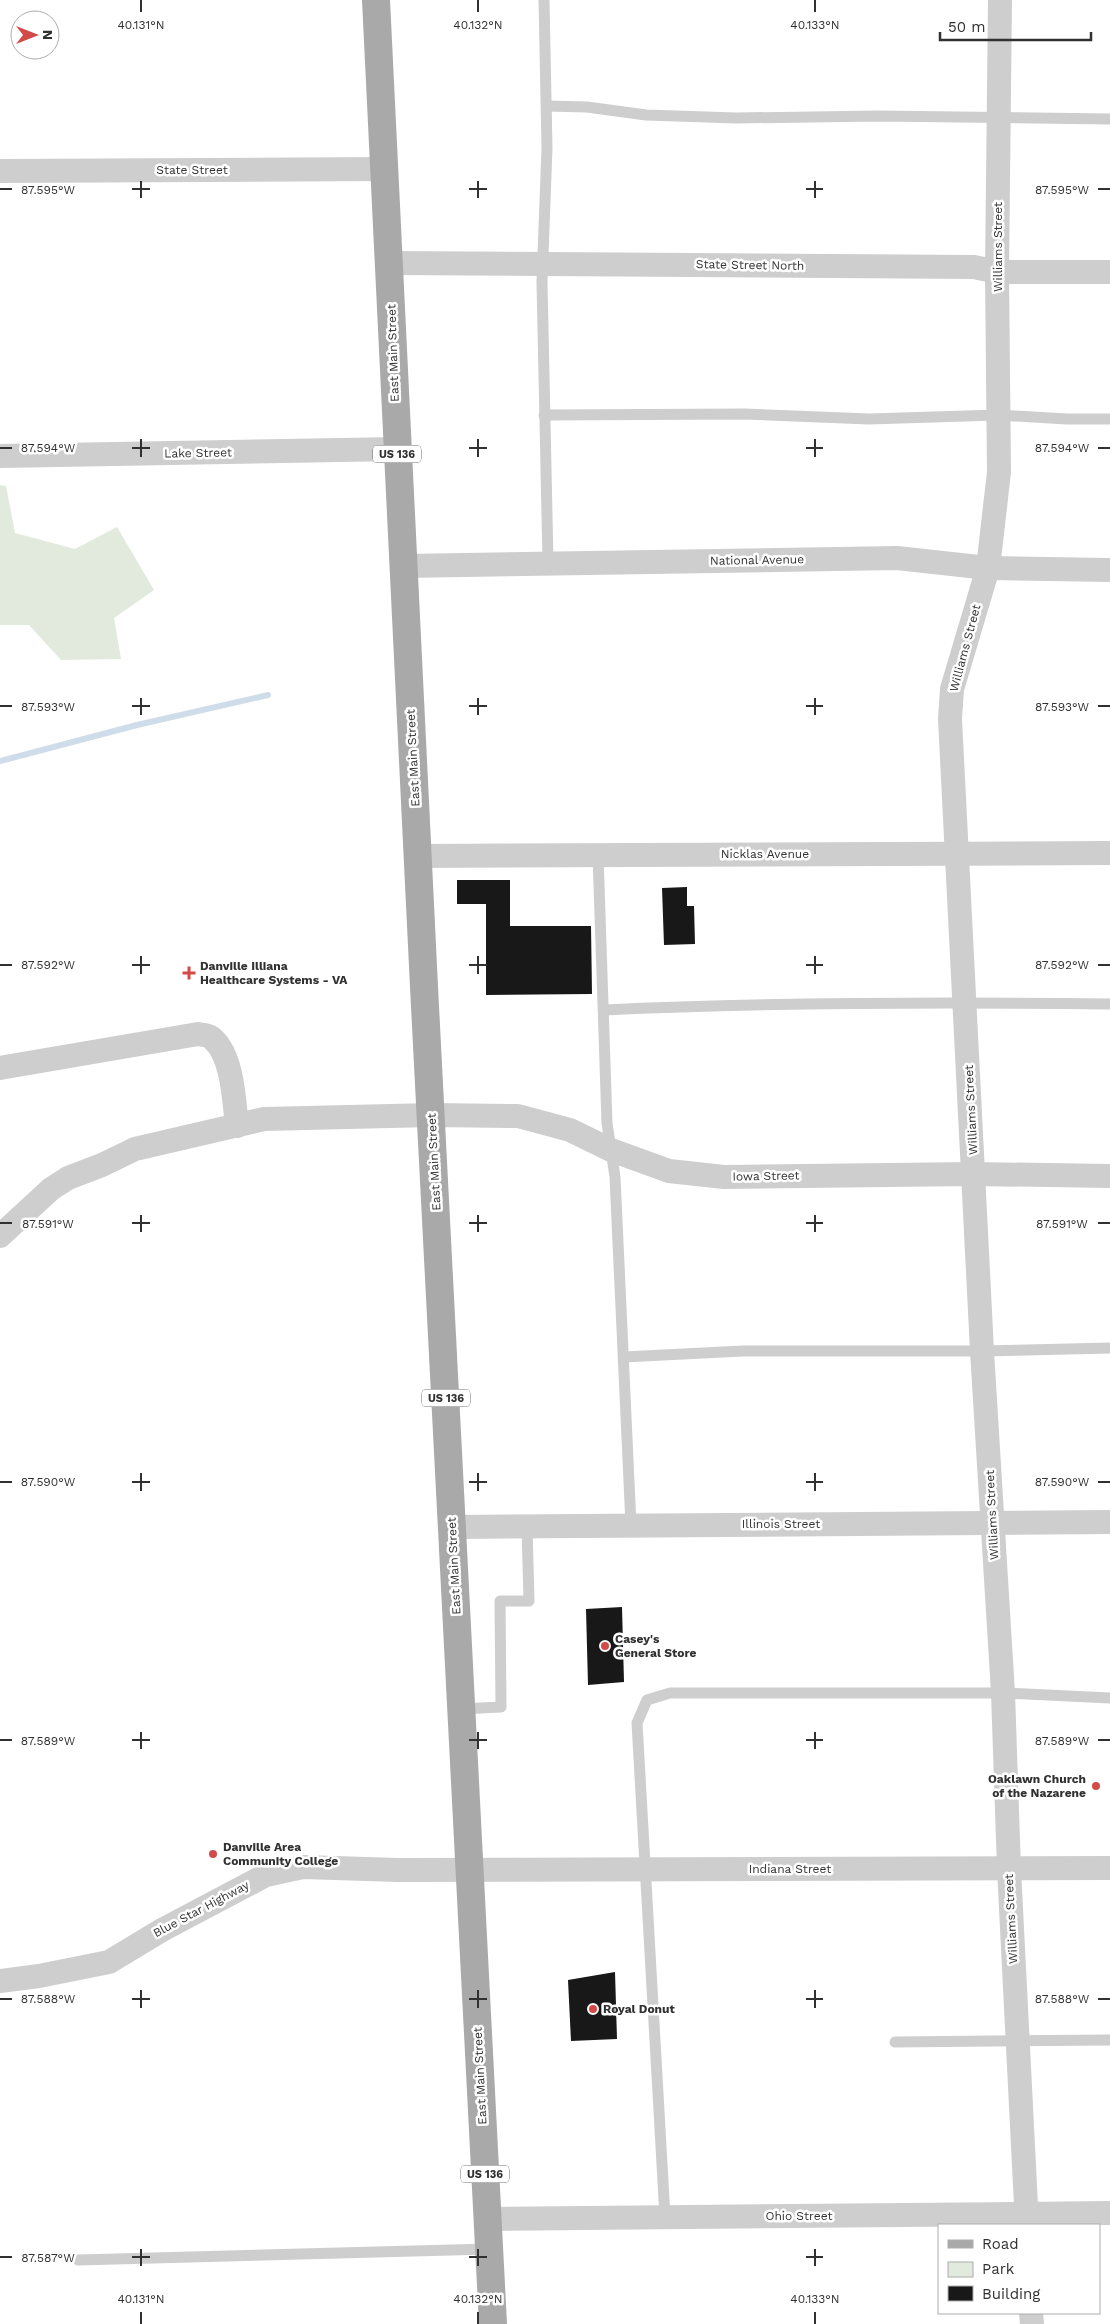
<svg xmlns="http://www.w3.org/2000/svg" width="1110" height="2324" font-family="'Work Sans',sans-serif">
  <rect width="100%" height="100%" fill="#fff"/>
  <!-- green -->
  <polygon fill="#e2e9dd" points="0,485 6,486 15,533 75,549 117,527 154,590 114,618 121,659 61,660 29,625 0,625"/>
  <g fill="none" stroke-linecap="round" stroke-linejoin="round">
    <!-- stream -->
    <polyline stroke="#cfdce9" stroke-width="6" points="0,761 137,725 268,695"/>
  </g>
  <!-- building -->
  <g fill="#181818">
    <polygon points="457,880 510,880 510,926 591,926 592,994 486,995 486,904 457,904"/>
    <polygon points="687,887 687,906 694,906 695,944 664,945 662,888"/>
    <polygon points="622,1607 624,1682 588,1685 586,1609"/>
    <polygon points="615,1972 617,2039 571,2041 568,1980"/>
  </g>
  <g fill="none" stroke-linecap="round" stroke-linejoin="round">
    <!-- service -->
    <g stroke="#cecece" stroke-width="11">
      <polyline points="544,0 547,148 542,282 548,562"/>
      <polyline points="547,106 587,107 646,115 736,118 879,116 1110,119"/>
      <polyline points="544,415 745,414 869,419 998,415 1067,419 1110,419"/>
      <polyline points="598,855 607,1123 615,1177 631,1525"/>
      <path d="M604,1010C773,1002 941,1002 1110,1004"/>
      <polyline points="624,1357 743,1351 982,1351 1110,1348"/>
      <polyline points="461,1709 501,1707 500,1601 529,1601 527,1526"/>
      <polyline points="895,2042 1110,2040"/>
      <polyline points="665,2217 637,1723 647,1700 670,1693 1003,1693 1110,1698"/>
      <polyline points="78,2260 489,2249"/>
    </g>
    <!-- minor -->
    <g stroke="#cecece" stroke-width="24">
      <polyline points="1000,0 997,272 999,472 988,568 952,689 950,719 982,1351 1003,1693 1009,1869 1027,2225"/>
      <polyline points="0,171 384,169"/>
      <polyline points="389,263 974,267 997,272 1110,272"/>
      <polyline points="0,456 397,449"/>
      <polyline points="403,566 897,558 988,568 1110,570"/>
      <polyline points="419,856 1110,853"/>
      <path d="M0,1068L198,1034C203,1035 210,1035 213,1039C233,1057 234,1101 237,1126"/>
      <polyline points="0,1236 51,1189 68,1178 102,1165 135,1149 264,1119 432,1115 518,1116 570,1130 611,1150 669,1171 724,1177 974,1174 1110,1176"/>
      <polyline points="452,1527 1110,1522"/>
      <polyline points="0,1981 39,1976 109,1962 162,1930 266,1875 303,1867 398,1870 1110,1868"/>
      <polyline points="487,2219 1110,2213"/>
      <polyline points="1031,2313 1032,2324"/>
    </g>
    <!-- primary -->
    <path stroke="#a9a9a9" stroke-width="28" d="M376,0C411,775 454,1549 493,2324"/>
  </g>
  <!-- ticks -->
  <path fill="none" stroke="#313131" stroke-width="2" d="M141,0V12M478,0V12M815,0V12M141,181V198M478,181V198M815,181V198M0,189H12M132,189H150M469,189H487M806,189H823M1098,189H1110M141,439V457M478,439V457M815,439V457M0,448H12M132,448H150M469,448H487M806,448H823M1098,448H1110M141,698V715M478,698V715M815,698V715M0,706H12M132,706H150M469,706H487M806,706H823M1098,706H1110M141,956V974M478,956V974M815,956V974M0,965H12M132,965H150M469,965H487M806,965H823M1098,965H1110M141,1215V1232M478,1215V1232M815,1215V1232M0,1223H12M132,1223H150M469,1223H487M806,1223H823M1098,1223H1110M141,1473V1491M478,1473V1491M815,1473V1491M0,1482H12M132,1482H150M469,1482H487M806,1482H823M1098,1482H1110M141,1732V1749M478,1732V1749M815,1732V1749M0,1740H12M132,1740H150M469,1740H487M806,1740H823M1098,1740H1110M141,1990V2008M478,1990V2008M815,1990V2008M0,1999H12M132,1999H150M469,1999H487M806,1999H823M1098,1999H1110M141,2249V2266M478,2249V2266M815,2249V2266M0,2257H12M132,2257H150M469,2257H487M806,2257H823M141,2312V2324M478,2312V2324M815,2312V2324"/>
  <!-- markers -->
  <g fill="#d24b48" stroke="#fff" stroke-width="2">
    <path d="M186.5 965.5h5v5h5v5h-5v5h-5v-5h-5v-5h5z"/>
    <circle cx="605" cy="1646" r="5"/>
    <circle cx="1096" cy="1786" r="5"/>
    <circle cx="213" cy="1854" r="5"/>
    <circle cx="593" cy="2009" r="5"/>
  </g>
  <g text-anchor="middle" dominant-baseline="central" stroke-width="5" stroke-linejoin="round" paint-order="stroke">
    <!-- shield labels -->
    <g fill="#fff" stroke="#6f6f6f" stroke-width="1">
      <rect x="373" y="445.5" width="48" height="17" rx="4"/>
      <rect x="422" y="1389.5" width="48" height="17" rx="4"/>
      <rect x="461" y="2165.5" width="48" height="17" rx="4"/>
    </g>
    <g font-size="11" font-weight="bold" fill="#313131">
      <text x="397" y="454">US 136</text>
      <text x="446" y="1398">US 136</text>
      <text x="485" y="2174">US 136</text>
    </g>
    <!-- street labels -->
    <g font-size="12" fill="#313131" stroke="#fff">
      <text x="192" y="170">State Street</text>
      <text transform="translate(998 247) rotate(-90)">Williams Street</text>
      <text transform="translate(750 265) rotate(1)">State Street North</text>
      <text transform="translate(393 353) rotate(-92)">East Main Street</text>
      <text transform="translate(198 453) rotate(-1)">Lake Street</text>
      <text transform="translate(757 560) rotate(-1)">National Avenue</text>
      <text transform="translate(965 648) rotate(-75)">Williams Street</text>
      <text transform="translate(413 758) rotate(-93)">East Main Street</text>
      <text x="765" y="854">Nicklas Avenue</text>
      <text transform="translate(971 1110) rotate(-93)">Williams Street</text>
      <text transform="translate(434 1162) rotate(-93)">East Main Street</text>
      <text transform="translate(766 1176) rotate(-1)">Iowa Street</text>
      <text transform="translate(992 1515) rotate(-93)">Williams Street</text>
      <text x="781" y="1524">Illinois Street</text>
      <text transform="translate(454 1566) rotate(-93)">East Main Street</text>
      <text x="790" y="1869">Indiana Street</text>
      <text transform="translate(201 1909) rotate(-28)">Blue Star Highway</text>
      <text transform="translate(1011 1919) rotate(-93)">Williams Street</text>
      <text transform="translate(480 2076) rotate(-93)">East Main Street</text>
      <text x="799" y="2216">Ohio Street</text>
    </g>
    <!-- poi labels -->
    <g font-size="12" font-weight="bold" fill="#313131" stroke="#fff" text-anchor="start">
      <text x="200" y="966">Danville Illiana<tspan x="200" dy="14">Healthcare Systems - VA</tspan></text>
      <text x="615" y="1639">Casey's<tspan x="615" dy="14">General Store</tspan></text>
      <text x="1086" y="1779" text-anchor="end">Oaklawn Church<tspan x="1086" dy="14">of the Nazarene</tspan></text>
      <text x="223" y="1847">Danville Area<tspan x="223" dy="14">Community College</tspan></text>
      <text x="603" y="2009">Royal Donut</text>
    </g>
  </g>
  <g font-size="12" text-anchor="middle" fill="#313131" stroke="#fff" stroke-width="5" stroke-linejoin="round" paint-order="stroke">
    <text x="141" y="29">40.131°N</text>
    <text x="478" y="29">40.132°N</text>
    <text x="815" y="29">40.133°N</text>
    <text x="1062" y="194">87.595°W</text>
    <text x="48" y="194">87.595°W</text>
    <text x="1062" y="452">87.594°W</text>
    <text x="48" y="452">87.594°W</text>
    <text x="48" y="711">87.593°W</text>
    <text x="1062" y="711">87.593°W</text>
    <text x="48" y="969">87.592°W</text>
    <text x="1062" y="969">87.592°W</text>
    <text x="1062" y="1228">87.591°W</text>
    <text x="48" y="1228">87.591°W</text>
    <text x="48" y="1486">87.590°W</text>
    <text x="1062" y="1486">87.590°W</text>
    <text x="48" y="1745">87.589°W</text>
    <text x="1062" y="1745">87.589°W</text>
    <text x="1062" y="2003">87.588°W</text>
    <text x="48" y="2003">87.588°W</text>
    <text x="48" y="2262">87.587°W</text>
    <text x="141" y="2303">40.131°N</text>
    <text x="478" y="2303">40.132°N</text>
    <text x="815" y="2303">40.133°N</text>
  </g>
  <!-- legend -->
  <rect x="938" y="2224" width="162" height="90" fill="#ffffff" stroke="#adadad"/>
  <rect x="948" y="2240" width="25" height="8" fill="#a9a9a9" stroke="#adadad"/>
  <text x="982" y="2249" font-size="15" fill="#313131">Road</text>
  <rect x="948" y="2262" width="25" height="15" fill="#e2e9dd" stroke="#adadad"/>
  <text x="982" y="2274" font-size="15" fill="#313131">Park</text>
  <rect x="948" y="2286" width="25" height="15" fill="#181818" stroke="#adadad"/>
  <text x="982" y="2299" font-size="15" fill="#313131">Building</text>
  <!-- north arrow -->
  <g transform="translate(35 35) rotate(90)"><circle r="24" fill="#ffffff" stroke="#adadad"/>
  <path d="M0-4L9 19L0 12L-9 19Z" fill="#d24b48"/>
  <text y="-8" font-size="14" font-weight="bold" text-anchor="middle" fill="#313131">N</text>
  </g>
  <!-- scale -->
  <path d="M940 32v8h151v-8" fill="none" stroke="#313131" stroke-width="2.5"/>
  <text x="948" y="32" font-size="15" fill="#313131" stroke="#ffffff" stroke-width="4" paint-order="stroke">50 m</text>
</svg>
